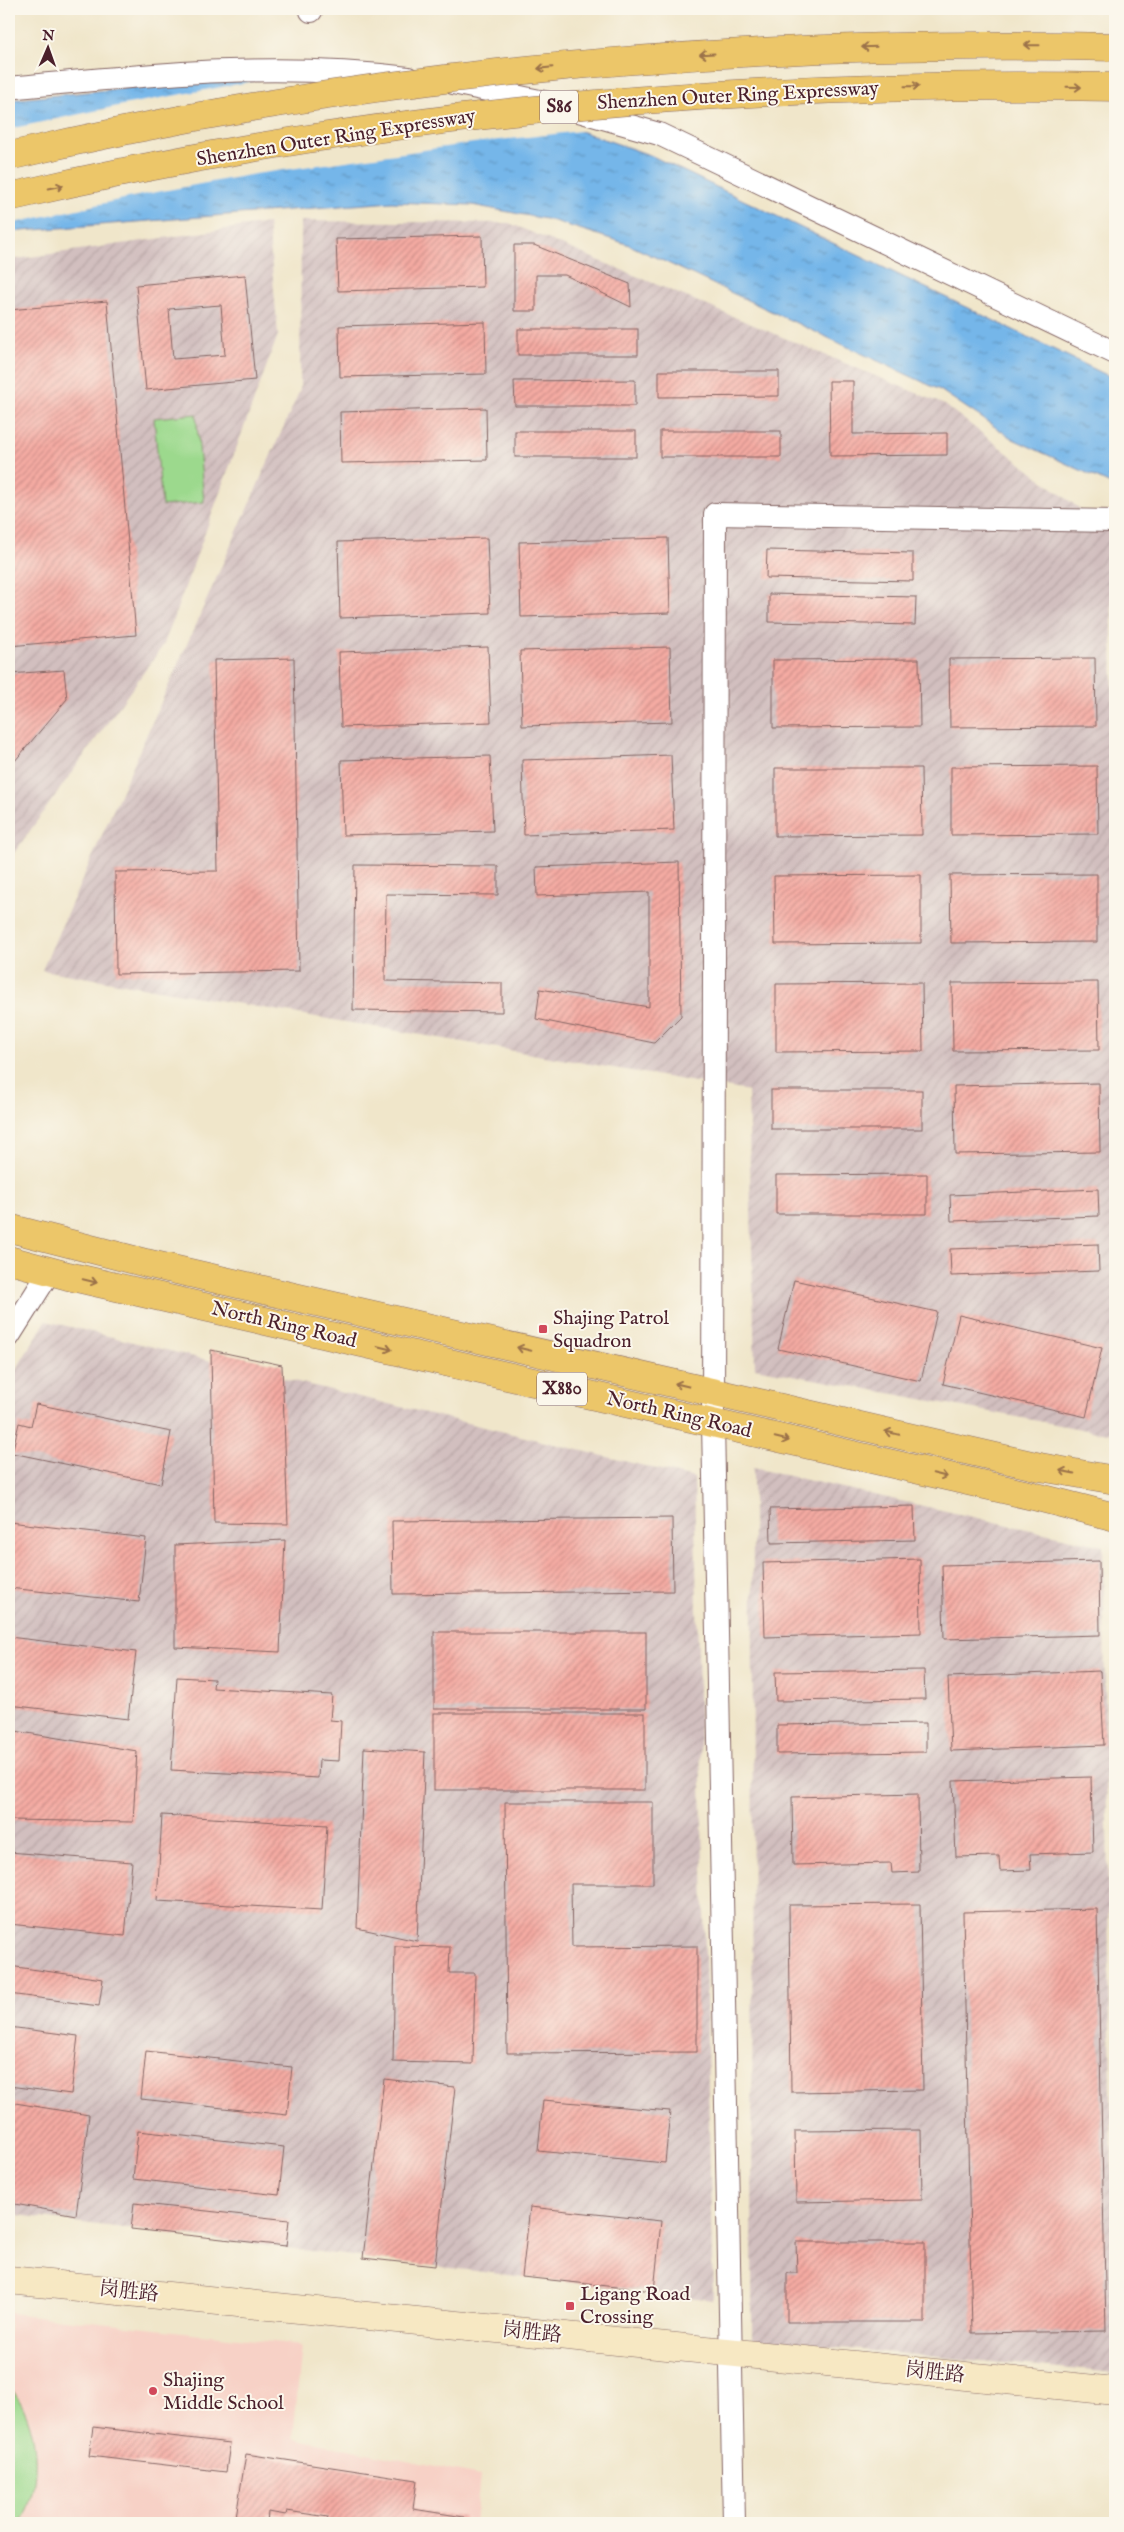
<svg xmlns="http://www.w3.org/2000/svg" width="1124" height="2532" font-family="'IM FELL English','Noto Serif SC',serif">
  <defs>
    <pattern id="industrial-furrows" width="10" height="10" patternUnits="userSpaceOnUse" patternTransform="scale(1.25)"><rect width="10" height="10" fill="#d2bfbf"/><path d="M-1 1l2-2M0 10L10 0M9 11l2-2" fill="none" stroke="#b6a4a4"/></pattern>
    <pattern id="water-ripples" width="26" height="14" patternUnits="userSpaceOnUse" patternTransform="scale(1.25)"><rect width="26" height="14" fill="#74b6e9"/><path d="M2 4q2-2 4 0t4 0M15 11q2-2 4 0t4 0" fill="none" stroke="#6193bd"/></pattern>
    <pattern id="building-hatch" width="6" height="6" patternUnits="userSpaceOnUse" patternTransform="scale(1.25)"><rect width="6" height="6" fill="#f5aba3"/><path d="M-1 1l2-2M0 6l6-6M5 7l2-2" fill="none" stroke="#c88b85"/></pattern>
  </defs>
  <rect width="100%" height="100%" fill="#fbf7ec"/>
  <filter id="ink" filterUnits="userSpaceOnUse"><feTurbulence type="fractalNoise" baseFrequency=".02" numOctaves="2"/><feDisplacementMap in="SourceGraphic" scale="10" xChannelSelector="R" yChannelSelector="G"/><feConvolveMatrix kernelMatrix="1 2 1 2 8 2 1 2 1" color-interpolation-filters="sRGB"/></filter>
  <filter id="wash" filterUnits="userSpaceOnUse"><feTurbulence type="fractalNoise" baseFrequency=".0096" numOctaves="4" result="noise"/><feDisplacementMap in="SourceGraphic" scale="20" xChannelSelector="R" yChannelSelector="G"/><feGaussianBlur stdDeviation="1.12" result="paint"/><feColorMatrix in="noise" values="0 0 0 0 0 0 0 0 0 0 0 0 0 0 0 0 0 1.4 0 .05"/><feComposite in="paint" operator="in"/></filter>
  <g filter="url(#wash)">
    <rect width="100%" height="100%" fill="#f0e6ca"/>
    <!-- built -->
    <polygon fill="#f7d1c6" points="9,2313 302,2345 293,2438 480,2476 475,2523 9,2523"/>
    <!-- industrial -->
    <g fill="url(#industrial-furrows)">
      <polygon points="301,221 509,223 945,405 1115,536 1115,548 1111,552 1115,858 1115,1428 1108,1434 755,1368 748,1091 42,970 300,390"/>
      <polygon points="268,223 278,335 164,644 9,860 9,260"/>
      <polygon points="46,1321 694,1478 713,2300 9,2214 9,1381"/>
      <polygon points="753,1468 1103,1546 1115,2373 752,2340"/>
    </g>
    <!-- pitch -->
    <g fill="#9cd98d" stroke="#737c5c">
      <polygon points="196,414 204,502 162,506 154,418"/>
      <path d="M9,2386C40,2421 43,2483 21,2523H9Z"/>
    </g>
    <!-- water -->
    <polygon fill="url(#water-ripples)" stroke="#5f6a8a" points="283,80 548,120 650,155 1115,379 1115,486 1013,439 940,390 627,244 551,220 472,205 392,202 9,232 9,100 176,83"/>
    <!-- pier -->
    <g fill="#f0e6ca">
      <polygon points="277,77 444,93 497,104 590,130 473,143 255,174 146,194 9,224 9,129 128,104"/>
      <polygon points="1111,377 1115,379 1115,486 1109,483"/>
    </g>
    <g id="blocks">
      <!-- building -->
      <g fill="url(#building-hatch)" fill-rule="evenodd">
        <polygon points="482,236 483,287 338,291 336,239"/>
        <polygon points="514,245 534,245 630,284 631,307 565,275 536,275 536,311 514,311"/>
        <path d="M245,275L255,380L146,390L136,285ZM221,305L225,355L173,359L169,309Z"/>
        <polygon points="107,301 136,635 9,646 9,310"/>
        <polygon points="485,322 486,374 340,377 339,326"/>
        <rect x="518" y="329" width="120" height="26"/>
        <polygon points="659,371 779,371 779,396 659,397"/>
        <polygon points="635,380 635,406 515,406 514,381"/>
        <polygon points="829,381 853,381 853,434 947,433 947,455 830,456"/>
        <polygon points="486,408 487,460 341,463 340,412"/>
        <rect x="515" y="431" width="121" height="26"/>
        <rect x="660" y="431" width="121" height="26"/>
        <polygon points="487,538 490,613 340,618 338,542"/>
        <polygon points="668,538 670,613 521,617 519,542"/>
        <polygon points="767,550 913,553 913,581 766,578"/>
        <polygon points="769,594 916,597 915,625 769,622"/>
        <polygon points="488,647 491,722 341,727 339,652"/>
        <polygon points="670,647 672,722 522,726 520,651"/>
        <polygon points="294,658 299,971 116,974 115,872 218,871 214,660"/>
        <polygon points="1095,658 1096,726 950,727 949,659"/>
        <polygon points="919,659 920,727 773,728 773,660"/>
        <polygon points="64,670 67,699 9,768 9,674"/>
        <polygon points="671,755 674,830 524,835 522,760"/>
        <polygon points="490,756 493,831 343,835 341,760"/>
        <polygon points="1097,766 1098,834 951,835 951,767"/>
        <polygon points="775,768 921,768 922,835 775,836"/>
        <polygon points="679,862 681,1016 654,1043 536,1019 540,989 649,1007 649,892 537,896 536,867"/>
        <polygon points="355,865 498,866 498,895 386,894 385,981 502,983 502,1012 353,1010"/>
        <polygon points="1097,874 1097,942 951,943 950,875"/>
        <polygon points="921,875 921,943 775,944 774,876"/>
        <polygon points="1098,982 1099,1050 953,1051 952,983"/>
        <polygon points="922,983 923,1051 776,1052 776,984"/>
        <polygon points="1099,1083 1100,1152 955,1154 954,1086"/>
        <rect x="771" y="1090" width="151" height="39"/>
        <polygon points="927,1174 927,1214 776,1214 776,1175"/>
        <polygon points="1098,1189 1099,1216 951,1221 950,1195"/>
        <polygon points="1098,1244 1099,1271 951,1276 950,1249"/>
        <polygon points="794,1280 937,1312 921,1381 778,1349"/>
        <polygon points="959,1315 1102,1348 1086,1417 943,1384"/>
        <polygon points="211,1350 282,1365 288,1524 214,1523"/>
        <polygon points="36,1404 171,1432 161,1484 12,1453 19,1423 31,1426"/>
        <polygon points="914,1506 915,1540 771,1543 770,1509"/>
        <polygon points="672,1518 673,1591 393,1594 392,1521"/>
        <polygon points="9,1522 146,1538 139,1602 9,1588"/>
        <polygon points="285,1540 280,1652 175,1647 175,1545"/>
        <polygon points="920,1559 921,1633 765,1637 763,1563"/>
        <polygon points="1099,1561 1100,1635 944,1639 942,1565"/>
        <rect x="434" y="1632" width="212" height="77"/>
        <polygon points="9,1637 136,1652 128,1719 9,1705"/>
        <polygon points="924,1670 925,1699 776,1701 775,1672"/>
        <polygon points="1100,1671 1104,1745 951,1751 948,1677"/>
        <polygon points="177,1677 214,1679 213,1688 332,1695 330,1720 341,1721 339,1761 319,1760 318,1778 171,1770"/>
        <rect x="434" y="1713" width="211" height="77"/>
        <polygon points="926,1723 926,1752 777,1754 777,1725"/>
        <polygon points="9,1730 137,1751 133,1822 9,1820"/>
        <polygon points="364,1748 425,1752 417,1941 357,1928"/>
        <polygon points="1091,1777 1093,1852 1030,1854 1031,1870 1000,1871 999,1856 956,1857 953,1781"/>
        <polygon points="918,1794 919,1872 892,1873 891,1863 793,1865 792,1797"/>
        <polygon points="505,1802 653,1802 653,1884 571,1884 572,1947 697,1946 697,2052 507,2053"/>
        <polygon points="162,1815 327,1825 322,1910 157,1901"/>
        <polygon points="9,1852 132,1862 125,1936 9,1924"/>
        <polygon points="920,1904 923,2090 791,2092 789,1905"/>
        <polygon points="1097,1909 1106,2331 972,2333 963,1912"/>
        <polygon points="395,1946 450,1947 449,1973 475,1973 473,2064 393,2062"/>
        <polygon points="9,1966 103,1979 99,2006 9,1994"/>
        <polygon points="9,2027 78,2036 71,2094 9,2086"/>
        <polygon points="146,2051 292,2067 287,2115 141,2099"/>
        <polygon points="384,2079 455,2087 435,2266 363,2258"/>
        <polygon points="543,2100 670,2111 665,2163 538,2151"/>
        <polygon points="9,2102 89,2115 76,2215 9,2203"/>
        <polygon points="921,2130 922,2200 796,2202 795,2131"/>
        <polygon points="138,2131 284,2147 279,2195 133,2179"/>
        <polygon points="134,2203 289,2220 286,2246 131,2229"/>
        <polygon points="530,2207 661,2221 654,2291 522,2277"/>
        <polygon points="796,2242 925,2242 925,2322 787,2322 787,2273 797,2273"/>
        <polygon points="93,2427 230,2443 226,2472 89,2456"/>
        <polygon points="246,2454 417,2480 413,2509 464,2517 463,2523 327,2523 328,2517 287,2511 286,2515 268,2512 267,2523 235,2523"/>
      </g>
    </g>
  </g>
  <g filter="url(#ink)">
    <use href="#blocks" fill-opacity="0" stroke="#846563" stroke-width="1"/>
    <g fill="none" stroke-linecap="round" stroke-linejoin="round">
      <defs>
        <g id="street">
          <polyline points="311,11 311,9"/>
          <polyline points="453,83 554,104 659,134 1115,353"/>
          <path d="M9,88C144,75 273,61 408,78"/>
          <polyline points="9,1336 50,1271"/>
          <polyline points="734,2523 713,1423 715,514 1115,521"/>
        </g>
        <polyline id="secondary" points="9,2280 1115,2391"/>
        <g id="primary">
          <polyline points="9,1228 146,1263 1040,1467 1115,1480"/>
          <polyline points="9,1260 68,1276 1033,1496 1115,1517"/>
        </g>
      </defs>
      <!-- street casing -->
      <use href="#street" stroke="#846563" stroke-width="24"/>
      <!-- secondary casing -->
      <use href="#secondary" stroke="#846563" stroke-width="29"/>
      <!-- primary casing -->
      <use href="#primary" stroke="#846563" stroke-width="29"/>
      <!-- street -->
      <use href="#street" stroke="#fff" stroke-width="22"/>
      <!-- secondary -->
      <use href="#secondary" stroke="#f7e8c3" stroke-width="28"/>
      <!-- primary -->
      <use href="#primary" stroke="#ecc669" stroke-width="28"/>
      <defs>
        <g id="highway-bridge">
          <path d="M9,156C371,71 744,39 1115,47"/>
          <path d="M9,197C371,112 744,80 1115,87"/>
        </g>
      </defs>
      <!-- highway-bridge casing -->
      <use href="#highway-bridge" stroke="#846563" stroke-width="29" stroke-linecap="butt"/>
      <!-- highway-bridge -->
      <use href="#highway-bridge" stroke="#ecc669" stroke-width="28"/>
    </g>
    <!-- one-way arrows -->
    <defs><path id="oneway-shaft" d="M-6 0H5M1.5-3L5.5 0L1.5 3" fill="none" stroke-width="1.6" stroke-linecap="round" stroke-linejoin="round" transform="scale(1.25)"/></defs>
    <g stroke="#9b724a">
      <use href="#oneway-shaft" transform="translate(1032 45) rotate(-179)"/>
      <use href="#oneway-shaft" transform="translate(869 47) rotate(178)"/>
      <use href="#oneway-shaft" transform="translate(707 54) rotate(177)"/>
      <use href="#oneway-shaft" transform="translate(545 68) rotate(174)"/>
      <use href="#oneway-shaft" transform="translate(912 86) rotate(-1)"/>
      <use href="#oneway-shaft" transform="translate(1074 87) rotate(1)"/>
      <use href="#oneway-shaft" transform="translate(56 187) rotate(-12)"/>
      <use href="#oneway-shaft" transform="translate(90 1281) rotate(13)"/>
      <use href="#oneway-shaft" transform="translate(385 1348) rotate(13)"/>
      <use href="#oneway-shaft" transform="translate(524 1349) rotate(-167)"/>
      <use href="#oneway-shaft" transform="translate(682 1385) rotate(-167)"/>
      <use href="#oneway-shaft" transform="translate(892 1433) rotate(-167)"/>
      <use href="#oneway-shaft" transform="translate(782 1439) rotate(13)"/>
      <use href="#oneway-shaft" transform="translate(1067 1472) rotate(-169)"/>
      <use href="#oneway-shaft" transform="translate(940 1475) rotate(13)"/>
    </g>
  </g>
  <!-- markers -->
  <g fill="#d1495b" stroke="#fbf7ec" stroke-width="2">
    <rect x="538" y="1324" width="10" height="10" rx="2.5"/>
    <rect x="565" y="2301" width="10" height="10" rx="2.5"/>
    <circle cx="153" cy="2391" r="5"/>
  </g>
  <g text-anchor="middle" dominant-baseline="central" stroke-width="4" stroke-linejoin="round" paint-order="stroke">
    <!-- shield labels -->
    <g fill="#fbf7ec" stroke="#7f6065" stroke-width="1">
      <rect x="540" y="90.5" width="38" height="33" rx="4"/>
      <rect x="537" y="1372.5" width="50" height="33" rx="4"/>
    </g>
    <g font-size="19" font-weight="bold" fill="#4a1f2b">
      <text x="559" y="107">S86</text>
      <text x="562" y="1389">X880</text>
    </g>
    <!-- street labels -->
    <g font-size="20" fill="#4a1f2b" stroke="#fbf7ec">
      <text transform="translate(738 96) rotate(-3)">Shenzhen Outer Ring Expressway</text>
      <text transform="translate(336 138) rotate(-9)">Shenzhen Outer Ring Expressway</text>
      <text transform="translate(284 1325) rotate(13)">North Ring Road</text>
      <text transform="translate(679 1415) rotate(13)">North Ring Road</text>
      <text transform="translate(129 2292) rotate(6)">岗胜路</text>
      <text transform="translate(532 2333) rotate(6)">岗胜路</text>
      <text transform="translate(935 2373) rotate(6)">岗胜路</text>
    </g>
    <!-- poi labels -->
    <g font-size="20" fill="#4a1f2b" stroke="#fbf7ec" text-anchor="start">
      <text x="553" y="1318">Shajing Patrol<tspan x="553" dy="23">Squadron</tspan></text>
      <text x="580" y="2294">Ligang Road<tspan x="580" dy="23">Crossing</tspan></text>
      <text x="163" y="2380">Shajing<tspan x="163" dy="23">Middle School</tspan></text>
    </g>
  </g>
  <!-- margin -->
  <rect width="1124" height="2532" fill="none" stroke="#fbf7ec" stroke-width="30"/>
  <!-- north arrow -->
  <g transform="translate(48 48) rotate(2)" stroke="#fbf7ec" stroke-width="4" paint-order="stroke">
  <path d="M0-4L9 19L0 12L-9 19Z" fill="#4a1f2b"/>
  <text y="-8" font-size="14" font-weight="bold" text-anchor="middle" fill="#4a1f2b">N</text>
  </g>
</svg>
